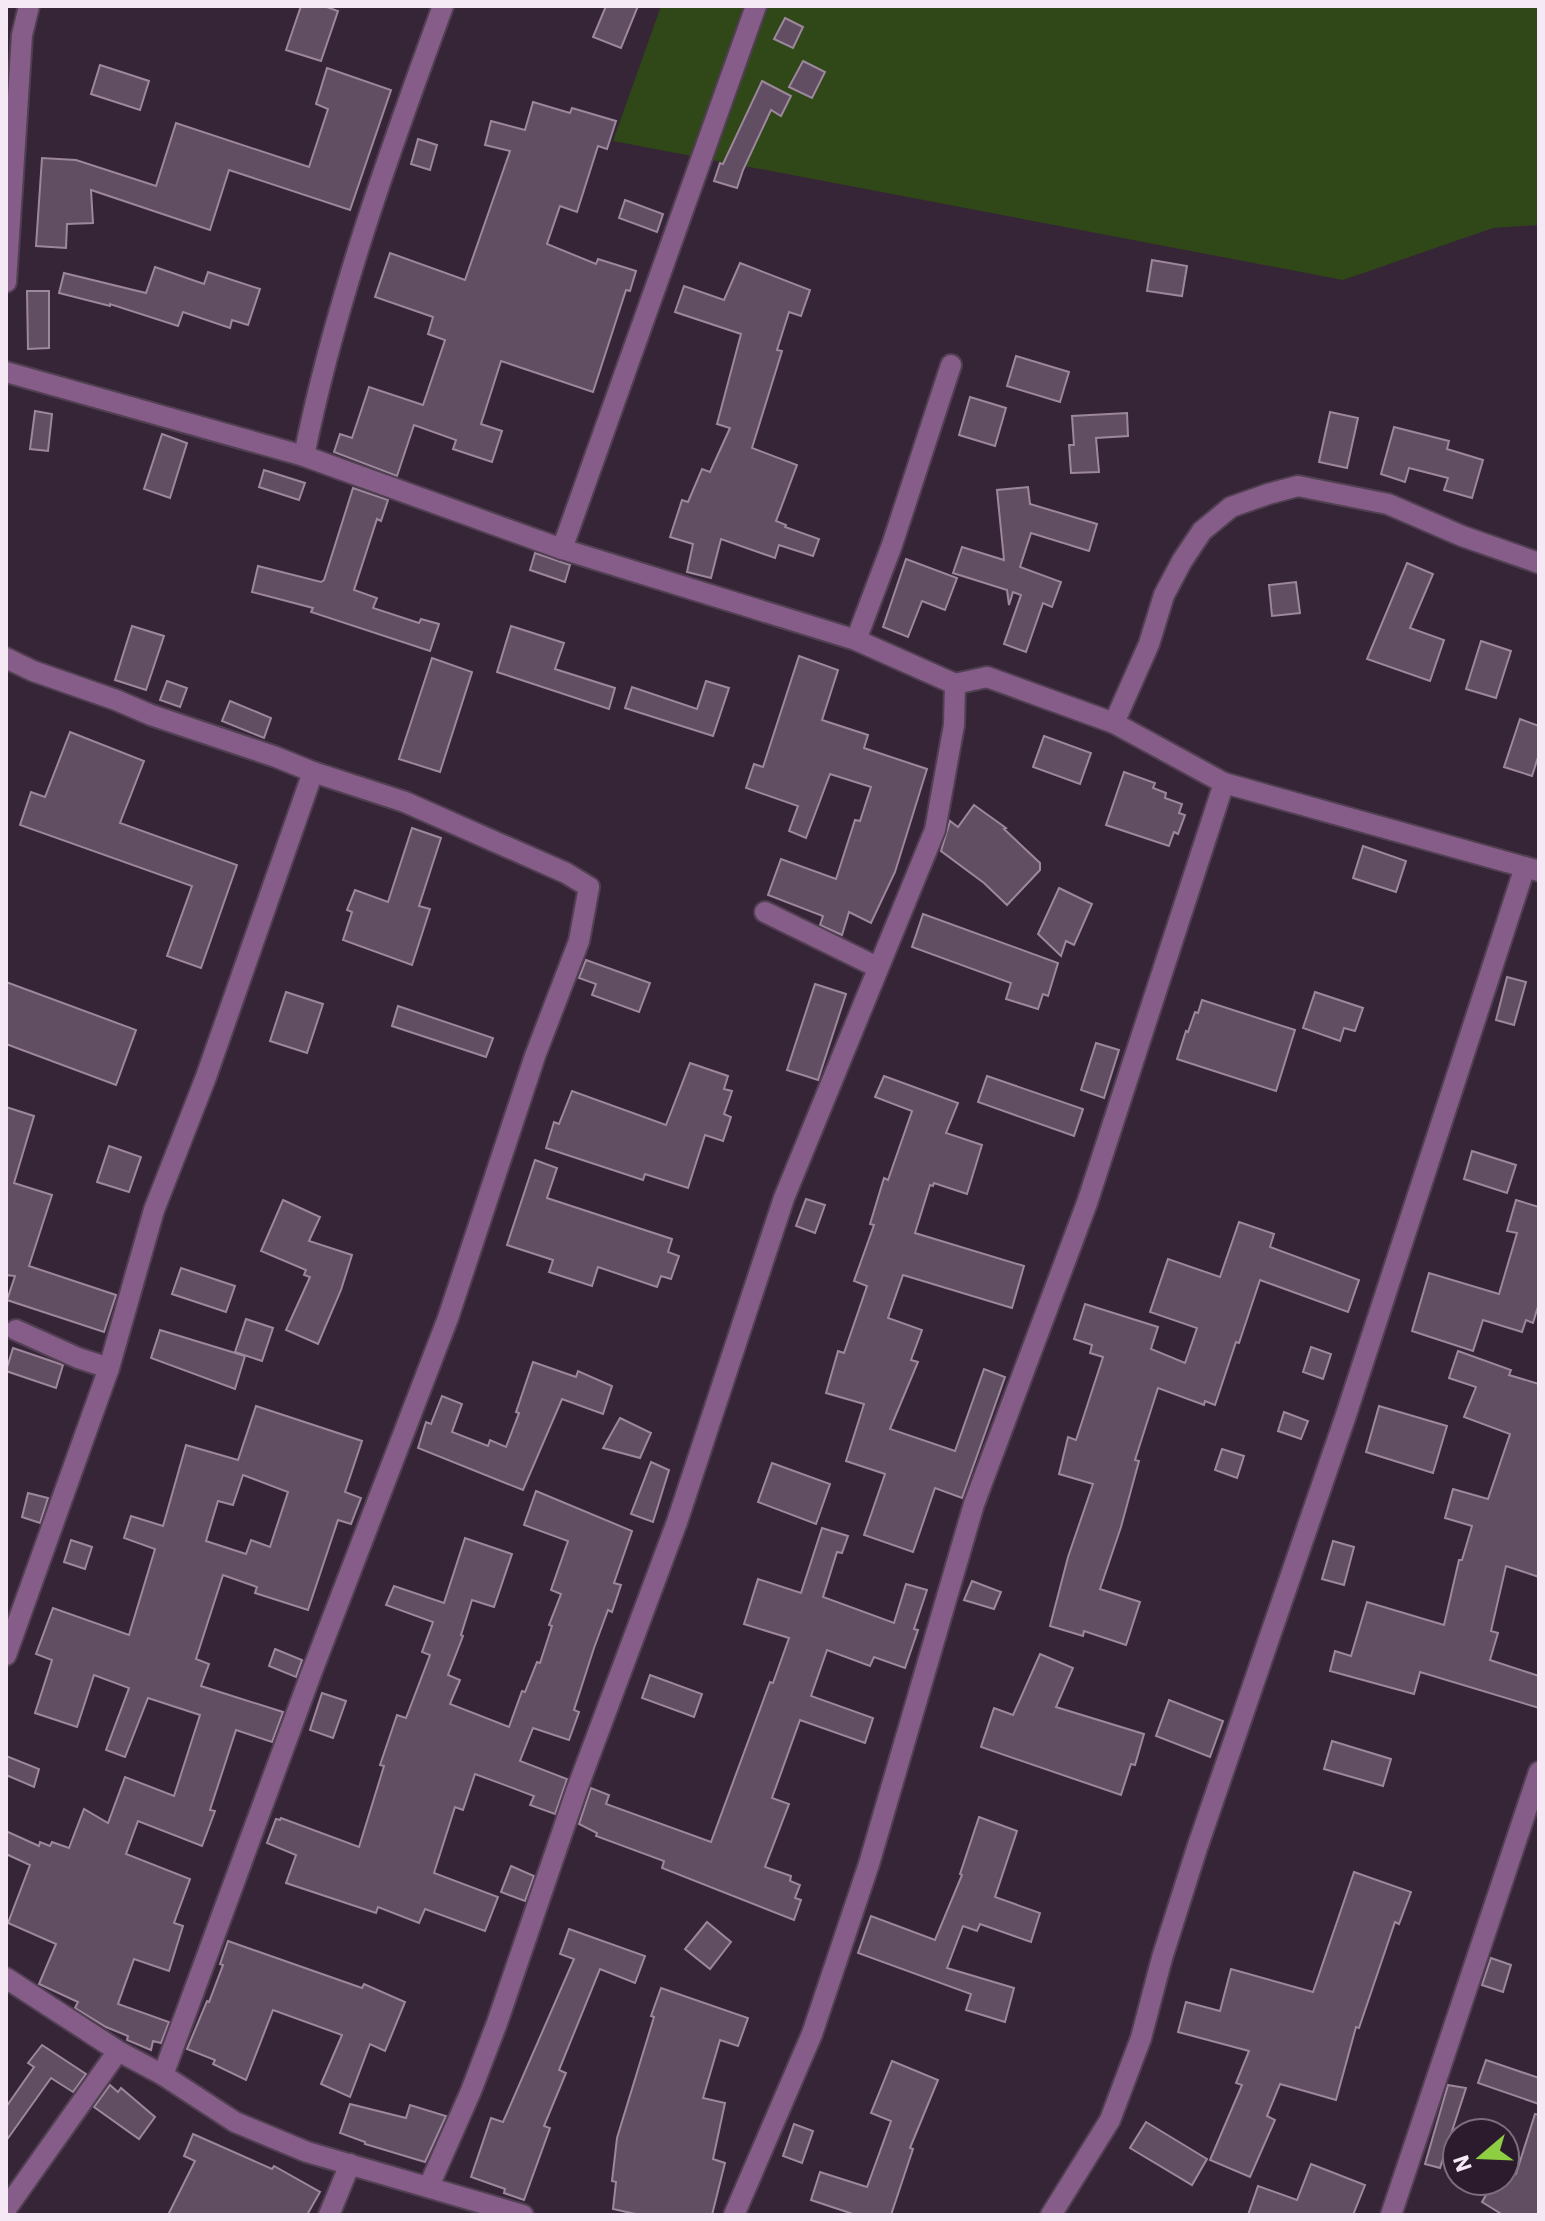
<svg xmlns="http://www.w3.org/2000/svg" width="1545" height="2221" font-family="'IBM Plex Sans',sans-serif">
  <rect width="100%" height="100%" fill="#362537"/>
  <!-- green -->
  <polygon fill="#304718" points="661,6 1539,6 1539,225 1493,228 1343,280 613,141"/>
  <!-- building -->
  <g fill="#624e63" stroke="#9c879d" stroke-width="2" fill-rule="evenodd">
    <polygon points="301,6 324,6 338,11 321,61 286,50"/>
    <polygon points="606,6 638,6 621,48 593,37"/>
    <polygon points="785,18 803,27 793,48 774,39"/>
    <polygon points="803,61 825,72 812,98 789,87"/>
    <polygon points="100,65 149,81 140,110 91,94"/>
    <polygon points="327,68 391,90 350,210 229,170 210,230 91,190 93,223 67,224 66,248 36,246 42,158 76,160 156,186 176,123 309,167 328,109 316,104"/>
    <polygon points="762,81 791,96 781,116 771,110 743,170 737,188 714,181 720,163 723,164"/>
    <polygon points="533,102 570,113 572,108 616,121 607,149 598,146 577,212 560,206 547,244 596,264 598,259 636,271 630,291 626,290 593,392 501,361 481,424 502,431 492,462 453,449 456,440 414,425 397,476 334,452 340,434 352,438 369,387 423,405 445,340 428,334 433,317 375,297 390,253 465,280 510,151 485,145 491,121 525,130"/>
    <polygon points="418,139 437,145 430,170 411,164"/>
    <polygon points="625,200 663,214 657,232 619,218"/>
    <polygon points="1152,260 1187,266 1182,296 1147,291"/>
    <polygon points="740,263 810,290 801,316 789,312 777,350 782,351 752,448 797,465 776,521 786,525 785,527 819,539 813,556 779,545 775,558 721,539 711,578 687,572 693,544 670,537 682,500 688,502 702,469 710,472 730,428 717,424 741,334 675,312 684,286 724,300"/>
    <polygon points="155,267 204,284 208,272 260,289 248,325 232,320 230,328 183,312 178,326 110,304 110,306 59,293 64,273 146,293"/>
    <polygon points="27,291 49,291 49,348 28,349"/>
    <polygon points="1016,356 1069,372 1060,402 1007,386"/>
    <polygon points="970,397 1006,408 995,446 959,435"/>
    <polygon points="35,411 52,414 48,451 30,449"/>
    <polygon points="1330,412 1358,418 1347,468 1319,462"/>
    <polygon points="1127,413 1128,436 1096,438 1099,472 1071,473 1069,445 1074,445 1072,416"/>
    <polygon points="1394,427 1449,441 1447,449 1483,460 1472,498 1444,490 1448,478 1409,468 1405,482 1381,474"/>
    <polygon points="162,434 187,443 170,498 144,489"/>
    <polygon points="264,470 305,483 299,500 259,487"/>
    <polygon points="1028,487 1030,504 1097,524 1089,551 1031,533 1020,567 1061,582 1052,607 1043,603 1026,652 1004,644 1021,595 1013,592 1009,605 1007,590 953,573 962,547 1004,560 997,490"/>
    <polygon points="353,488 388,500 381,521 377,519 354,590 377,598 373,608 419,623 421,619 439,624 430,651 311,612 313,608 252,592 258,566 321,582 324,580"/>
    <polygon points="535,553 570,565 565,582 530,570"/>
    <polygon points="906,559 957,578 945,610 922,601 908,637 883,627"/>
    <polygon points="1407,563 1433,574 1410,628 1444,640 1430,681 1367,659"/>
    <polygon points="1296,582 1300,613 1272,616 1269,585"/>
    <polygon points="132,626 164,636 146,690 115,680"/>
    <polygon points="511,626 564,643 555,669 615,688 609,709 497,672"/>
    <polygon points="1481,641 1511,651 1496,698 1466,689"/>
    <polygon points="799,656 838,670 822,720 868,735 864,748 927,769 895,872 871,923 849,912 842,935 820,925 823,916 768,895 781,859 836,879 855,820 860,821 871,787 830,774 806,838 789,831 798,806 746,788 754,764 763,767"/>
    <polygon points="432,658 472,672 440,772 399,759"/>
    <polygon points="167,681 187,688 180,707 160,700"/>
    <polygon points="706,681 729,688 713,736 625,708 632,687 697,709"/>
    <polygon points="230,701 271,718 264,738 222,721"/>
    <polygon points="1520,719 1539,726 1539,754 1532,776 1504,767"/>
    <polygon points="70,732 144,761 120,823 237,865 201,968 167,956 192,886 20,825 31,792 45,797"/>
    <polygon points="1044,736 1091,753 1080,784 1033,767"/>
    <polygon points="1124,772 1155,783 1153,788 1166,793 1165,798 1182,804 1179,813 1185,815 1178,834 1174,832 1169,846 1106,825"/>
    <polygon points="974,805 1006,828 1004,829 1040,863 1040,870 1007,905 984,883 941,851 950,821 958,827"/>
    <polygon points="412,828 441,838 419,906 430,909 412,965 343,940 352,912 347,910 355,890 388,902"/>
    <polygon points="1363,846 1406,861 1396,892 1353,878"/>
    <polygon points="1059,888 1092,904 1074,945 1066,941 1061,956 1038,934"/>
    <polygon points="923,914 1058,963 1048,996 1043,994 1038,1009 1006,999 1011,983 912,947"/>
    <polygon points="586,960 650,983 639,1012 592,995 596,984 579,978"/>
    <polygon points="1507,977 1526,982 1514,1025 1496,1020"/>
    <polygon points="6,982 136,1030 116,1085 6,1044"/>
    <polygon points="815,984 846,994 818,1080 787,1070"/>
    <polygon points="286,992 323,1004 307,1053 270,1041"/>
    <polygon points="1315,992 1363,1008 1355,1031 1344,1028 1340,1041 1303,1028"/>
    <polygon points="1202,1000 1295,1030 1276,1091 1177,1059 1186,1031 1188,1032 1195,1012 1198,1013"/>
    <polygon points="398,1006 493,1038 486,1057 392,1026"/>
    <polygon points="1096,1043 1119,1050 1104,1098 1081,1090"/>
    <polygon points="690,1063 728,1076 724,1089 732,1091 724,1114 731,1117 723,1141 705,1135 688,1188 645,1174 643,1180 546,1148 554,1122 559,1124 572,1091 666,1125"/>
    <polygon points="884,1076 958,1103 946,1133 982,1145 967,1194 934,1183 933,1186 930,1185 915,1233 1024,1266 1012,1308 903,1275 888,1318 922,1330 911,1360 918,1362 890,1429 955,1451 984,1369 1005,1377 962,1498 935,1488 913,1552 864,1535 885,1474 846,1461 864,1404 826,1393 838,1351 844,1353 867,1286 854,1281 874,1225 870,1224 884,1178 888,1180 912,1111 875,1097"/>
    <polygon points="987,1076 1083,1109 1074,1136 978,1102"/>
    <polygon points="6,1107 34,1116 14,1183 52,1195 29,1266 116,1295 104,1332 7,1300 15,1276 6,1275"/>
    <polygon points="109,1146 141,1157 129,1192 97,1182"/>
    <polygon points="1472,1151 1516,1165 1507,1193 1464,1179"/>
    <polygon points="535,1160 557,1168 547,1198 672,1239 668,1252 679,1256 671,1279 661,1276 657,1287 598,1267 592,1286 549,1272 553,1260 507,1245"/>
    <polygon points="806,1199 825,1205 815,1233 796,1226"/>
    <polygon points="283,1200 320,1217 309,1241 352,1255 341,1290 318,1344 286,1330 310,1277 304,1275 306,1270 261,1251"/>
    <polygon points="1516,1200 1539,1207 1539,1303 1533,1323 1526,1320 1522,1332 1483,1320 1473,1351 1412,1331 1429,1273 1499,1294 1517,1233 1507,1231"/>
    <polygon points="1239,1222 1274,1234 1270,1247 1359,1280 1348,1312 1260,1280 1239,1343 1236,1342 1215,1405 1205,1401 1204,1405 1158,1388 1135,1460 1139,1461 1121,1527 1100,1589 1140,1602 1126,1645 1084,1631 1083,1636 1050,1626 1068,1557 1093,1484 1059,1474 1068,1437 1076,1440 1103,1357 1090,1353 1092,1345 1074,1339 1085,1304 1158,1327 1151,1349 1185,1363 1197,1328 1150,1312 1168,1259 1220,1277"/>
    <polygon points="181,1268 235,1286 226,1312 172,1294"/>
    <polygon points="246,1319 273,1328 262,1361 235,1352"/>
    <polygon points="160,1330 245,1356 235,1389 151,1358"/>
    <polygon points="1311,1347 1331,1354 1323,1379 1303,1372"/>
    <polygon points="13,1348 63,1365 56,1388 6,1371"/>
    <polygon points="1458,1351 1511,1370 1509,1375 1539,1384 1539,1577 1506,1566 1491,1631 1498,1633 1490,1660 1539,1676 1539,1708 1420,1672 1414,1694 1330,1671 1335,1651 1351,1656 1367,1602 1444,1625 1459,1560 1462,1560 1472,1526 1445,1518 1453,1489 1488,1499 1510,1434 1464,1417 1476,1387 1449,1378"/>
    <polygon points="533,1362 576,1377 578,1371 612,1386 603,1414 562,1399 523,1490 418,1448 426,1422 431,1424 442,1396 462,1404 452,1432 488,1446 490,1440 506,1447 519,1413 516,1412"/>
    <path d="M256,1406L362,1441L345,1492L361,1498L351,1524L338,1520L308,1610L255,1593L257,1587L223,1575L196,1659L209,1664L201,1686L283,1712L272,1742L236,1730L210,1810L215,1811L202,1846L138,1821L126,1854L190,1879L174,1923L183,1926L169,1971L134,1959L118,2004L169,2022L161,2043L153,2041L151,2050L127,2040L128,2036L106,2027L75,2008L78,2002L39,1984L56,1944L8,1923L30,1865L6,1854V1831L39,1846L40,1842L50,1846L52,1842L69,1848L84,1809L108,1823L125,1777L174,1796L200,1715L148,1698L125,1757L106,1750L129,1688L94,1675L77,1727L35,1713L52,1660L36,1654L53,1608L129,1635L155,1549L124,1538L131,1516L163,1526L186,1445L238,1460ZM243,1475L288,1492L270,1547L251,1540L246,1554L206,1541L218,1501L233,1505Z"/>
    <polygon points="1379,1406 1447,1426 1433,1473 1366,1452"/>
    <polygon points="1284,1412 1308,1421 1301,1439 1278,1431"/>
    <polygon points="620,1418 651,1433 640,1458 603,1448"/>
    <polygon points="1222,1449 1244,1456 1237,1478 1215,1470"/>
    <polygon points="651,1462 669,1470 653,1522 631,1514"/>
    <polygon points="772,1463 830,1484 816,1524 758,1502"/>
    <polygon points="536,1491 632,1531 614,1583 621,1585 612,1612 608,1610 594,1648 574,1710 579,1712 569,1740 533,1728 520,1761 567,1779 555,1814 530,1805 534,1796 475,1774 463,1810 455,1807 434,1873 498,1897 485,1931 425,1909 419,1923 378,1907 376,1913 286,1883 296,1855 267,1843 276,1819 280,1820 281,1818 359,1847 384,1766 380,1765 397,1715 406,1718 430,1655 422,1652 433,1622 386,1605 394,1586 444,1603 465,1538 512,1554 494,1607 472,1600 461,1635 463,1636 448,1675 460,1680 450,1704 509,1727 522,1691 525,1692 537,1662 540,1663 552,1626 549,1625 561,1594 551,1590 568,1541 524,1525"/>
    <polygon points="28,1493 48,1498 40,1523 22,1517"/>
    <polygon points="822,1528 848,1536 842,1553 837,1552 823,1597 894,1623 906,1584 927,1590 914,1629 918,1630 905,1668 874,1657 870,1666 827,1650 811,1696 873,1718 865,1743 800,1720 772,1798 789,1804 765,1867 791,1876 790,1881 800,1885 795,1898 801,1900 794,1920 662,1868 664,1861 596,1836 597,1833 579,1824 591,1788 609,1795 606,1804 711,1842 770,1682 773,1683 789,1638 744,1624 758,1579 801,1593"/>
    <polygon points="71,1540 92,1547 85,1569 64,1562"/>
    <polygon points="1333,1541 1354,1547 1344,1585 1322,1579"/>
    <polygon points="972,1581 1001,1592 994,1609 964,1600"/>
    <polygon points="275,1649 302,1660 296,1677 269,1666"/>
    <polygon points="1040,1654 1073,1668 1056,1707 1144,1734 1135,1765 1131,1764 1121,1795 981,1747 994,1708 1013,1715"/>
    <polygon points="650,1675 702,1694 694,1717 642,1698"/>
    <polygon points="322,1693 346,1701 333,1738 310,1730"/>
    <polygon points="1169,1700 1223,1721 1210,1757 1156,1736"/>
    <polygon points="1332,1741 1391,1759 1383,1786 1324,1769"/>
    <polygon points="6,1756 39,1769 34,1787 6,1775"/>
    <polygon points="979,1817 1017,1831 995,1897 1040,1913 1031,1942 980,1924 977,1931 963,1926 947,1968 1014,1988 1005,2022 966,2010 971,1994 858,1953 871,1916 935,1940 962,1875 960,1874"/>
    <polygon points="511,1866 534,1876 525,1901 501,1892"/>
    <polygon points="1354,1872 1411,1892 1399,1924 1395,1922 1359,2028 1356,2027 1336,2100 1280,2084 1267,2116 1275,2120 1250,2177 1210,2160 1242,2085 1236,2083 1249,2051 1178,2032 1186,2002 1220,2011 1231,1969 1313,1992"/>
    <polygon points="707,1922 731,1942 710,1969 685,1949"/>
    <polygon points="569,1929 645,1956 635,1983 600,1969 559,2070 566,2073 544,2126 550,2128 524,2200 504,2193 505,2189 471,2177 491,2118 503,2122 574,1959 560,1954"/>
    <polygon points="228,1941 362,1988 364,1984 405,2002 385,2051 370,2044 350,2097 321,2084 342,2035 273,2010 246,2080 213,2064 215,2060 187,2049 207,2001 209,2002 223,1965 220,1964"/>
    <polygon points="1491,1958 1511,1965 1503,1992 1482,1985"/>
    <polygon points="661,1988 748,2018 738,2046 720,2040 703,2098 725,2103 713,2159 725,2163 712,2215 640,2215 613,2209 616,2182 612,2181 617,2138 654,2017 651,2016"/>
    <polygon points="42,2045 86,2074 73,2092 51,2078 6,2141 6,2107 34,2067 28,2063"/>
    <polygon points="1486,2060 1539,2078 1539,2104 1478,2083"/>
    <polygon points="892,2061 938,2080 910,2148 913,2149 891,2215 856,2215 811,2200 820,2172 867,2187 891,2121 871,2113"/>
    <polygon points="110,2085 118,2092 121,2088 155,2117 139,2139 94,2107"/>
    <polygon points="1448,2085 1466,2088 1440,2168 1425,2164"/>
    <polygon points="350,2104 406,2118 410,2105 446,2116 425,2162 365,2144 365,2142 340,2133"/>
    <polygon points="1535,2114 1539,2115 1539,2215 1503,2215 1482,2202 1494,2181 1505,2181 1505,2167 1516,2174"/>
    <polygon points="1146,2122 1207,2159 1192,2185 1130,2148"/>
    <polygon points="794,2124 813,2131 802,2163 783,2156"/>
    <polygon points="193,2134 272,2169 274,2166 320,2192 307,2215 168,2215 195,2161 184,2156"/>
    <polygon points="1311,2164 1365,2185 1353,2215 1248,2215 1258,2186 1297,2200"/>
  </g>
  <g fill="none" stroke-linecap="round" stroke-linejoin="round">
    <defs>
      <g id="minor">
        <polyline points="6,372 304,456 562,549 856,640 955,684 987,677 1114,723 1224,783 1539,871"/>
        <path d="M304,456C335,302 389,153 443,6"/>
        <polyline points="562,549 756,6"/>
        <polyline points="856,640 892,545 951,365"/>
        <polyline points="6,658 33,671 116,700 151,715 276,757 313,772 405,802 566,873 589,887 579,941 535,1056 448,1318 311,1674 163,2075"/>
        <polyline points="1114,723 1149,644 1164,595 1182,561 1202,531 1231,507 1268,494 1298,486 1388,504 1462,536 1539,563"/>
        <polyline points="765,912 877,967"/>
        <polyline points="109,1368 154,1210 206,1077 313,772"/>
        <polyline points="6,1655 109,1368 78,1358 16,1330"/>
        <polyline points="6,1978 118,2051 163,2075 235,2122 307,2152 523,2215"/>
        <polyline points="429,2186 471,2091 497,2023 577,1789 677,1522 784,1198 935,830 954,725 955,684"/>
        <polyline points="6,2209 118,2051"/>
        <polyline points="329,2215 350,2164"/>
        <polyline points="734,2215 812,2034 869,1864 974,1504 1087,1203 1224,783"/>
        <polyline points="1051,2215 1110,2120 1141,2038 1162,1958 1197,1848 1346,1415 1525,867"/>
        <polyline points="1391,2215 1539,1772"/>
      </g>
      <polyline id="tertiary" points="6,282 22,35 29,6"/>
    </defs>
    <!-- minor casing -->
    <use href="#minor" stroke="#514052" stroke-width="24"/>
    <!-- tertiary casing -->
    <use href="#tertiary" stroke="#514052" stroke-width="24"/>
    <!-- minor -->
    <use href="#minor" stroke="#865c89" stroke-width="20"/>
    <!-- tertiary -->
    <use href="#tertiary" stroke="#865c89" stroke-width="20"/>
  </g>
  <!-- border -->
  <rect width="1545" height="2221" fill="none" stroke="#f5e9f5" stroke-width="16"/>
  <!-- north arrow -->
  <g transform="translate(1481 2157) rotate(251)"><circle r="38" fill="#2c1b2d" stroke="#7c6d7d" stroke-width="2"/>
  <path d="M0-6L14 30L0 20L-14 30Z" fill="#8ece43"/>
  <text y="-12" font-size="22" font-weight="bold" text-anchor="middle" fill="#f5e9f5">N</text>
  </g>
</svg>
